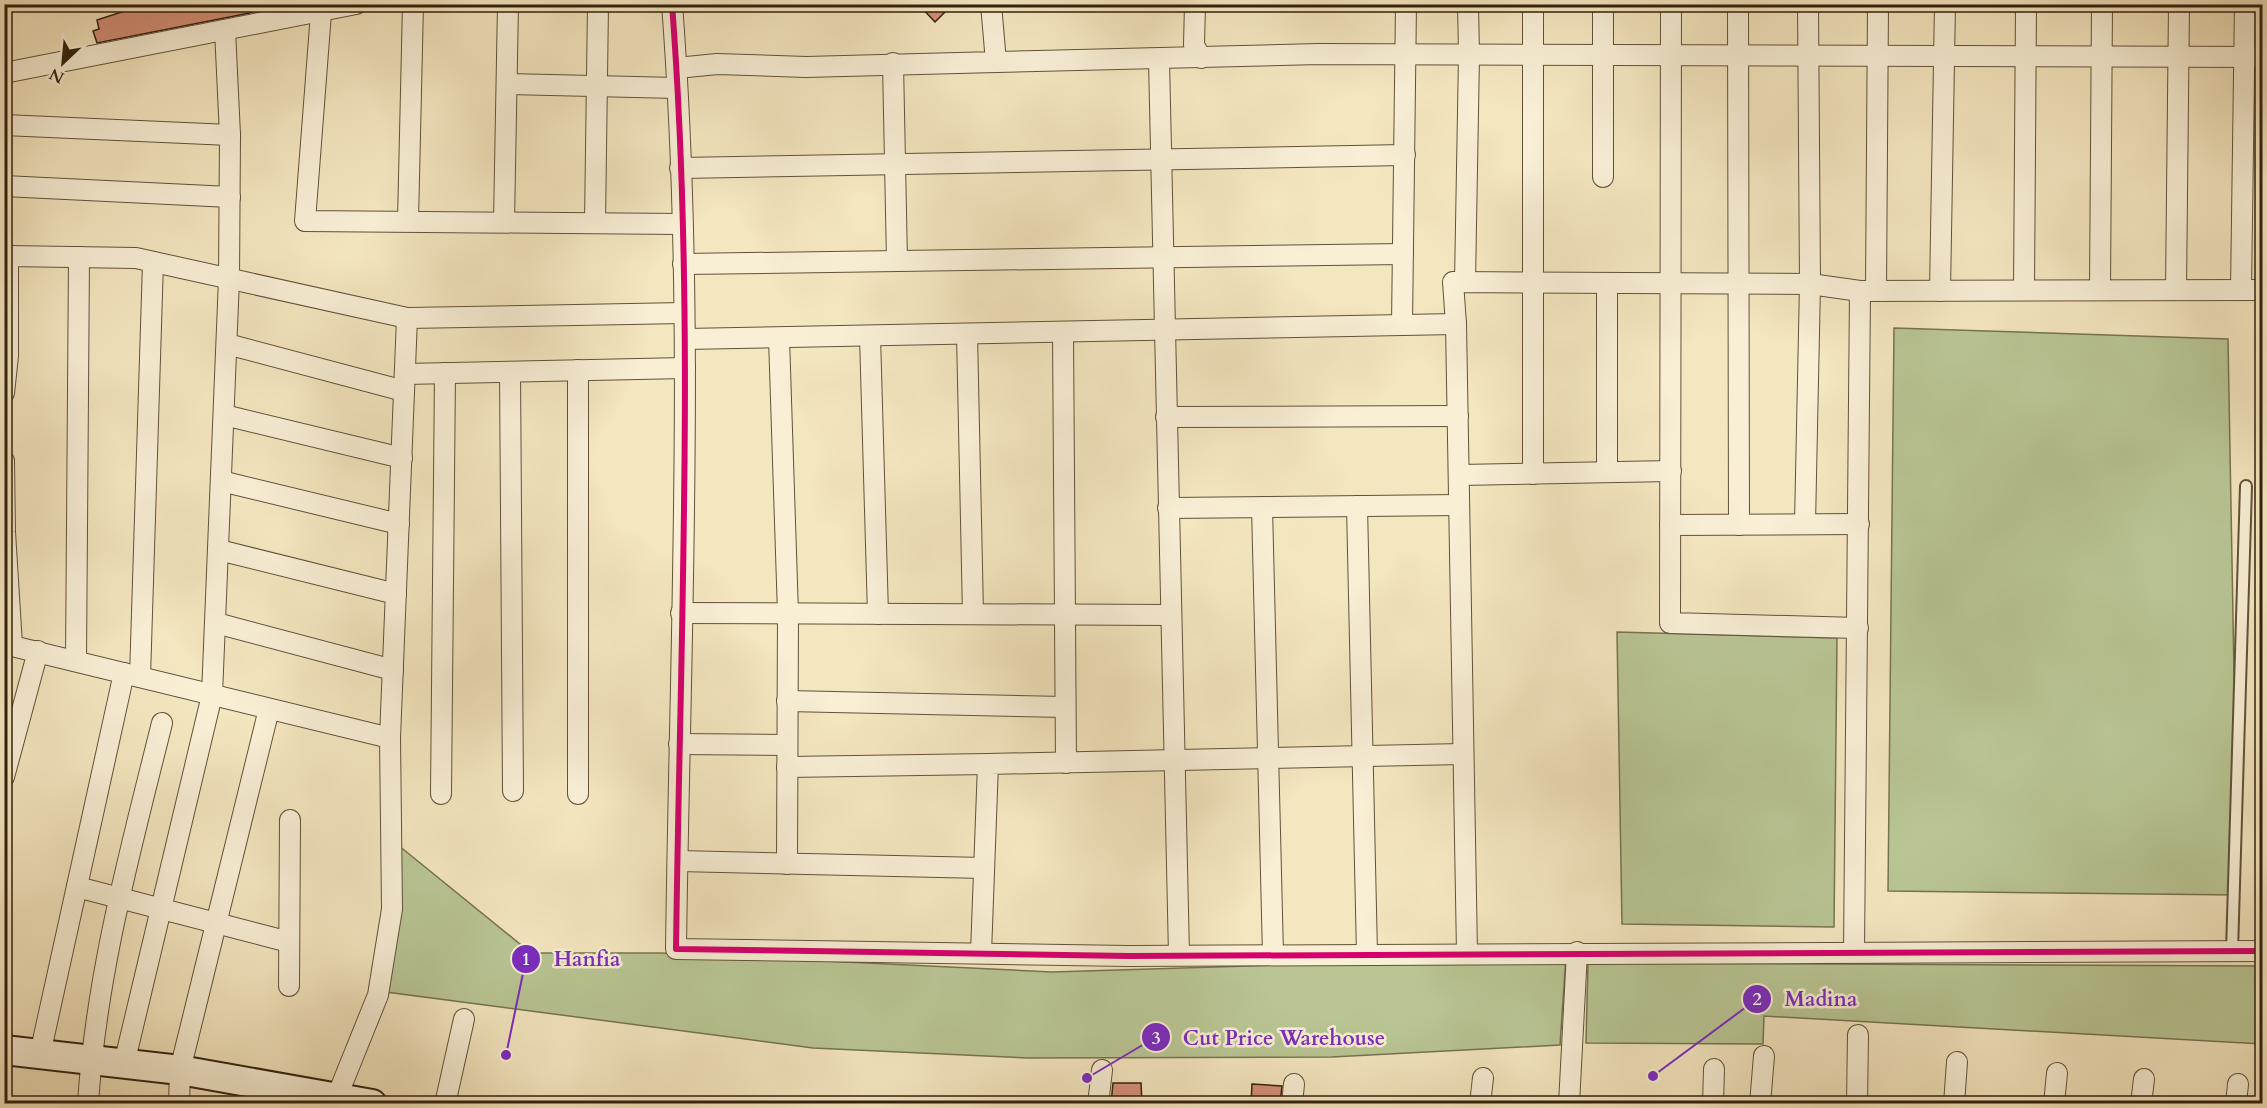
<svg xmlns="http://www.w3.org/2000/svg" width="2267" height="1108" font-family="Cardo,serif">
  <rect width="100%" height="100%" fill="#f4e6bf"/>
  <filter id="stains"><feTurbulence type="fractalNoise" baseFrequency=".00333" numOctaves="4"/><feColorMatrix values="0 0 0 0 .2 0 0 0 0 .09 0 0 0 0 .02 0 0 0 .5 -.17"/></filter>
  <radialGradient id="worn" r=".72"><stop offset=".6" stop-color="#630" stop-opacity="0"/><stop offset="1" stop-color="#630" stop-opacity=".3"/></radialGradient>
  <!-- grass -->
  <g fill="#b9c694" stroke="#767451" stroke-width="1.5">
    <polygon points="1894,328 2228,339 2238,895 1888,891"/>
    <polygon points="2256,336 2262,337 2262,895 2256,895"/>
    <polygon points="1617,632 1837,638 1834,927 1622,924"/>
    <polygon points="398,845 531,953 661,953 1052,972 1566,956 1560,1045 1332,1057 1028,1058 813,1048 386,992"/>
    <polygon points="1588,963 2262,966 2262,1044 1764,1016 1763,1044 1586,1043"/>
  </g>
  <!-- building -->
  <g fill="#d58f78" stroke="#32210e" stroke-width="1.5">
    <polygon points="146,4 151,4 152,8 177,4 268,5 250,13 97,43 93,31 99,29 97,20"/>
    <polygon points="918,4 953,4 935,22"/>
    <polygon points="1113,1083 1141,1083 1142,1104 1111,1104"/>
    <polygon points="1252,1084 1282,1086 1280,1104 1251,1104"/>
  </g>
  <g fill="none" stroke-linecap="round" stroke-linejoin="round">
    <defs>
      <polyline id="service" points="2232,951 2246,486"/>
      <g id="minor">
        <path d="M672,4C696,318 680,635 676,949L1129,956L2262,951"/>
        <polyline points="1195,4 1194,45 1201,58"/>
        <polyline points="1671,4 1670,623 1858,628"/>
        <polyline points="1738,4 1739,525"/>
        <polyline points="321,13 305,221 681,224"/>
        <polyline points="1159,60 1179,955"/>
        <polyline points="996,62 1319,54 2262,57"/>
        <polyline points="893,63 897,261"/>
        <polyline points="677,68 717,64 806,67 996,62 991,4"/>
        <polyline points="4,73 356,4"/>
        <polyline points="507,84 677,88"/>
        <polyline points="4,125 230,135"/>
        <polyline points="680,168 1405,155"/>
        <polyline points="1603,177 1603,4"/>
        <polyline points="4,186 230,197"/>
        <polyline points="408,221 413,4"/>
        <polyline points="504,222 508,4"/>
        <polyline points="595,223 598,4"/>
        <polyline points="683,264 1403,254"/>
        <polyline points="1465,282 1469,55 1468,4"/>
        <polyline points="2024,290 2026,4"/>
        <polyline points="2100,290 2102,4"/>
        <polyline points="2176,290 2179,4"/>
        <polyline points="2241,290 2245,4"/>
        <polyline points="1876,291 1878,4"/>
        <polyline points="1940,291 1945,4"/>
        <polyline points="1402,325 1406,4"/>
        <polyline points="1063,332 1066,763"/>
        <polyline points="967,334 973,614"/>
        <polyline points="870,336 878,614"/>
        <polyline points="779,338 788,614 787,864"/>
        <polyline points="685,339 1456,324"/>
        <polyline points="227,344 404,391"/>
        <polyline points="578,370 578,794"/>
        <polyline points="510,372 513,791"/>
        <polyline points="405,374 685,368"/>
        <polyline points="4,393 8,356 8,256 136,258 407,318 684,313"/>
        <polyline points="224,415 402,458"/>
        <polyline points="1166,417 1458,416"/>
        <polyline points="4,461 5,532 12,645"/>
        <polyline points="1607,472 1607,283"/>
        <polyline points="1533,474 1533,4"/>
        <polyline points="1459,475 1671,471"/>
        <polyline points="221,481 399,524"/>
        <polyline points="1357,506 1367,954"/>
        <polyline points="1262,507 1273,955"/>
        <polyline points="1168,508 1459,505"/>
        <polyline points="1805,524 1810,284 1808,4"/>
        <polyline points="1670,525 1859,524"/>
        <polyline points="219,550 396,594"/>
        <polyline points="681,613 1171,615"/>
        <polyline points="216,623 393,670"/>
        <polyline points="4,644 390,738"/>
        <polyline points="76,661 79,257"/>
        <polyline points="140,677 153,262"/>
        <polyline points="787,701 1065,707"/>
        <polyline points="679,744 787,745"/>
        <polyline points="787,767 988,764"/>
        <polyline points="4,777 38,651"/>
        <polyline points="441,794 445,373"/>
        <polyline points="678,861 984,868"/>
        <polyline points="77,887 289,942"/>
        <polyline points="1854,951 1860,291"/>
        <polyline points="981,953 988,764 1463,754"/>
        <polyline points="1467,953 1456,324 1453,282 1810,284 1860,291 2262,290"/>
        <polyline points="289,986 290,820"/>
        <polyline points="40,1054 124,673"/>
        <polyline points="124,1064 212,695 229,279 230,135 225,30"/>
        <polyline points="336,1099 378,995 392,909 390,738 407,318"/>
        <path d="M88,1104C96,974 131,848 162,723"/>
        <polyline points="179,1104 180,1070 269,709"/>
        <polyline points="445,1104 464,1019"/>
        <polyline points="1098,1104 1102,1070"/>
        <polyline points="1292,1104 1294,1084"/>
        <polyline points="1480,1104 1483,1078"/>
        <polyline points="1569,1104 1577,952"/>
        <polyline points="1713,1104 1714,1069"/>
        <polyline points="1760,1104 1764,1056"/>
        <polyline points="1857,1104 1858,1035"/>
        <polyline points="1954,1104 1957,1062"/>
        <polyline points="2054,1104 2057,1073"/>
        <polyline points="2141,1104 2144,1079"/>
        <polyline points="2236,1104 2238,1084"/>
      </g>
      <polyline id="secondary" points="4,1050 180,1070 372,1104"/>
    </defs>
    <!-- service casing -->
    <use href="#service" stroke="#62523a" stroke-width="14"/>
    <!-- minor casing -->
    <use href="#minor" stroke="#62523a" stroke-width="22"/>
    <!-- secondary casing -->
    <use href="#secondary" stroke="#32210e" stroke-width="32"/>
    <!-- service -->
    <use href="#service" stroke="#f8efd5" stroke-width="10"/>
    <!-- minor -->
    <use href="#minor" stroke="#f8efd5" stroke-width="20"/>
    <!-- secondary -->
    <use href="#secondary" stroke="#f8efd5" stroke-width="28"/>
    <defs>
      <path id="cycleway" d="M672,4C696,318 680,635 676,949L1129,956L2262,951"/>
    </defs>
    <!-- cycleway casing -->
    <use href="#cycleway" stroke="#f8efd5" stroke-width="10"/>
    <!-- cycleway -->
    <use href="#cycleway" stroke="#d6006c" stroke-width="6"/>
  </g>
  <!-- callouts -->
  <path fill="none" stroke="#7b2cbf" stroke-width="2" d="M506 1055L526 959M1653 1076L1757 999M1087 1078L1156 1037"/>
  <g fill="#7b2cbf" stroke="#f8efd5" stroke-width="2">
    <circle cx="506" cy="1055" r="6"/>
    <circle cx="1653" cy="1076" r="6"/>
    <circle cx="1087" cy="1078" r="6"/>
    <circle cx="526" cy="959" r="15"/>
    <circle cx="1757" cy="999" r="15"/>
    <circle cx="1156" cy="1037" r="15"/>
  </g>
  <g font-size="18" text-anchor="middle" font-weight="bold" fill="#fff">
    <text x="526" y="965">1</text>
    <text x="1757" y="1005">2</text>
    <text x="1156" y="1044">3</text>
  </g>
  <g font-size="21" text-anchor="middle" font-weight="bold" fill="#7b2cbf" stroke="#f8efd5" stroke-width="5" stroke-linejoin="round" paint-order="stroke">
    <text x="587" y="966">Hanfia</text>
    <text x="1821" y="1006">Madina</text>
    <text x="1284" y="1045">Cut Price Warehouse</text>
  </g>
  <!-- margin -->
  <rect width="2267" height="1108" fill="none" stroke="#f4e6bf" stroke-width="24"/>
  <rect x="6" y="6" width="2255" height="1096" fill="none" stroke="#32210e" stroke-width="3"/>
  <rect x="12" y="12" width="2243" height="1084" fill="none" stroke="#32210e" stroke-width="1.5"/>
  <!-- north arrow -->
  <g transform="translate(63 63) rotate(206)" stroke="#f8efd5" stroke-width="4.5" paint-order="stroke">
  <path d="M0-4.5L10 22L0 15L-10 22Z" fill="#32210e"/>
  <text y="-9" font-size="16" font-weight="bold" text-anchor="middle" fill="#32210e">N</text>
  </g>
  <rect width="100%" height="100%" filter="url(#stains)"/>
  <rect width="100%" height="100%" fill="url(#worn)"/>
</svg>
